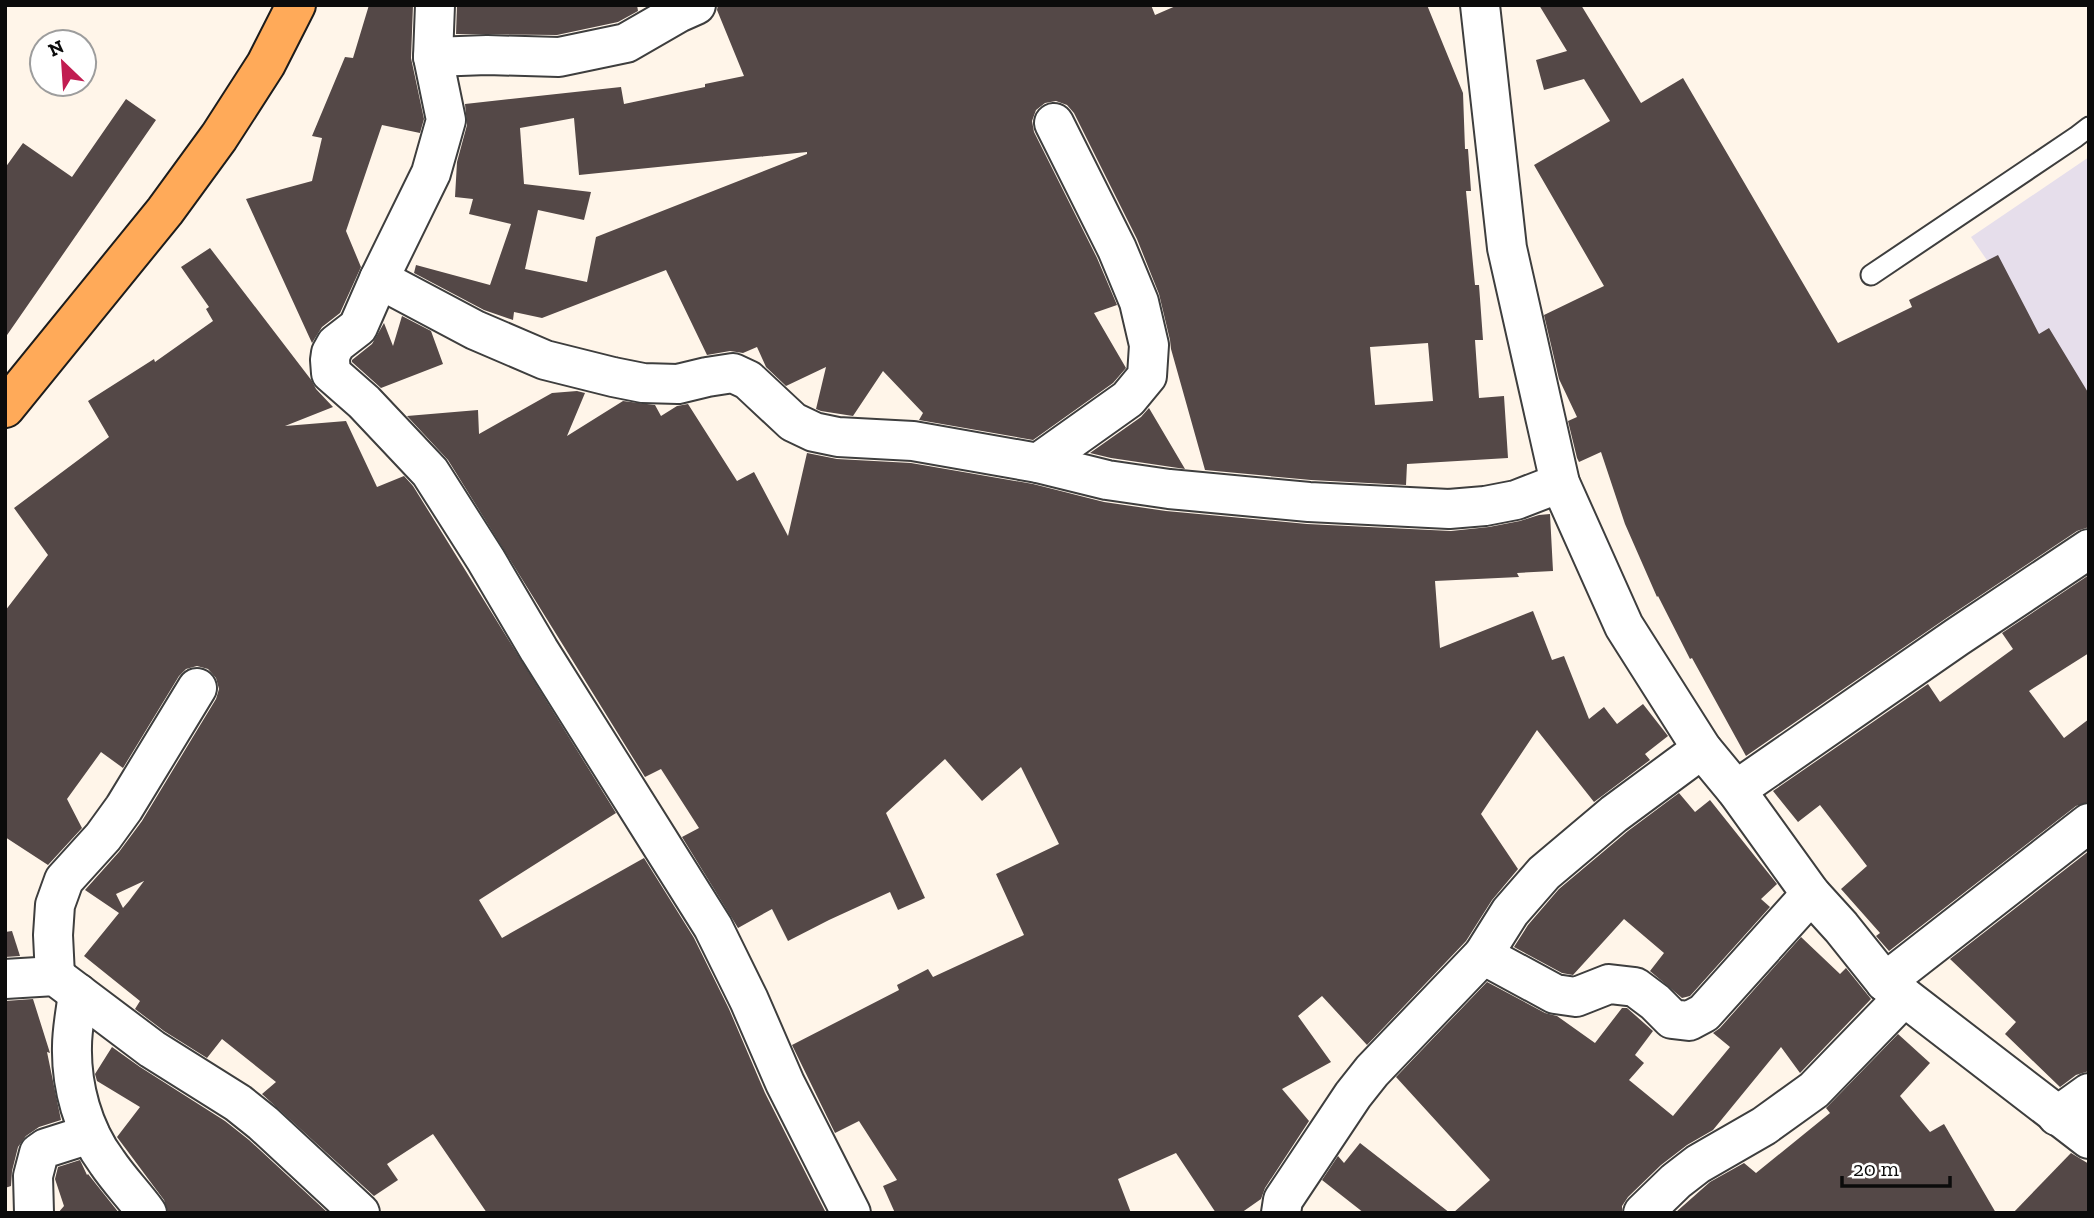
<svg xmlns="http://www.w3.org/2000/svg" width="2094" height="1218" font-family="'Zilla Slab',serif">
  <rect width="100%" height="100%" fill="#fff5e9"/>
  <!-- industrial -->
  <polygon fill="#e6deeb" points="2089,157 2089,409 1971,237"/>
  <!-- building -->
  <g fill="#544847" fill-rule="evenodd">
    <polygon points="369,5 413,5 411,58 424,119 420,133 382,125 346,231 361,267 340,313 322,327 312,343 246,199 312,181 322,138 312,136 345,57 353,58"/>
    <polygon points="457,5 637,5 638,11 618,22 557,35 456,34"/>
    <path d="M718,5H1151L1155,15L1178,5H1427L1463,93L1465,149H1468L1471,191H1466L1475,285H1479L1483,340H1475L1479,398L1504,396L1508,458L1407,464L1406,485L1311,480L1205,470L1171,349L1170,340L1159,294L1137,239L1074,113L1067,105L1056,101L1045,103L1036,110L1032,121L1034,132L1097,258L1117,305L1094,313L1126,368L1113,383L1033,440L919,420L923,413L883,371L853,416L821,411L816,409L826,367L786,386L766,367L757,347L743,353L730,351L707,355L666,270L542,318L514,312L513,320L484,310L414,273L416,265L490,285L511,224L469,214L473,199L455,197L457,162L467,125L465,104L621,87L624,104L705,87V84L744,76L717,10ZM574,118L579,175L807,152V154L596,237L587,282L525,269L538,210L584,220L591,192L524,184L520,128ZM1428,343L1433,401L1375,405L1370,347Z"/>
    <polygon points="1539,5 1581,5 1641,103 1683,78 1838,343 1912,307 1909,300 1998,255 2039,334 2049,328 2089,394 2089,527 2077,531 1945,619 1746,756 1692,658 1690,659 1658,596 1657,597 1625,524 1601,452 1579,462 1577,458 1568,421 1577,417 1559,379 1544,315 1604,286 1534,165 1610,121 1584,79 1544,90 1536,60 1567,51"/>
    <polygon points="126,99 156,120 5,338 5,168 23,143 72,177"/>
    <path d="M210,248L312,381L316,389L333,407L285,426L346,421L377,487L404,476L413,486L616,813L479,900L502,938L644,858L694,938L729,1009L765,1093L826,1213H487L433,1134L387,1164L398,1180L374,1196L262,1094L276,1082L222,1039L207,1058L164,1031L135,1009L140,1001L84,956L119,913L85,890L119,852L142,821L216,699L219,689L216,678L208,669L197,666L186,669L179,676L123,768L101,752L67,799L82,828L48,865L5,837V611L48,555L14,508L109,437L88,401L154,359L155,362L213,321L206,309L209,307L181,267ZM144,881L129,901L123,908L116,894Z"/>
    <polygon points="402,316 431,331 443,364 381,388 352,362 352,360 372,344 384,323 393,346"/>
    <polygon points="577,391 585,393 567,436 623,401 655,405 661,416 677,406 688,404 737,481 754,472 788,536 807,453 837,459 911,463 1033,484 1104,502 1166,511 1307,524 1451,531 1489,527 1520,521 1539,515 1550,514 1553,571 1517,573 1519,577 1435,581 1440,648 1533,611 1552,660 1564,656 1589,719 1604,707 1617,724 1643,704 1668,736 1645,754 1650,760 1594,802 1537,730 1481,814 1518,869 1492,900 1466,941 1367,1045 1322,996 1298,1016 1331,1062 1282,1089 1309,1121 1265,1188 1261,1199 1241,1213 1216,1213 1176,1153 1118,1179 1131,1213 895,1213 883,1186 897,1180 859,1121 835,1133 792,1045 899,990 897,985 928,969 933,977 1024,935 996,874 1059,844 1021,767 982,801 945,759 886,813 925,898 898,910 890,892 829,920 788,941 772,909 738,928 682,837 699,828 661,769 645,777 448,460 407,416 478,410 479,434 552,393"/>
    <polygon points="1149,408 1185,469 1111,458 1090,453 1141,417"/>
    <polygon points="2089,575 2089,653 2029,691 2064,738 2089,719 2089,802 2076,806 1889,951 1876,936 1880,933 1841,889 1867,866 1820,805 1798,822 1773,791 1928,684 1940,702 2013,649 2002,633"/>
    <polygon points="1679,793 1695,812 1710,800 1777,884 1761,899 1770,907 1690,996 1682,998 1650,971 1664,953 1624,919 1573,975 1562,973 1514,947 1528,925 1559,889 1628,831"/>
    <polygon points="2089,851 2089,1071 2076,1075 2060,1087 2005,1034 2016,1022 1950,959"/>
    <polygon points="12,931 20,956 5,957 5,932"/>
    <polygon points="1801,937 1840,974 1846,968 1871,999 1800,1073 1781,1047 1713,1130 1687,1145 1661,1165 1628,1197 1622,1206 1622,1213 1453,1213 1490,1180 1396,1077 1487,982 1545,1013 1557,1016 1595,1043 1622,1008 1627,1008 1653,1031 1635,1055 1644,1063 1629,1080 1673,1116 1730,1047 1713,1033 1720,1028"/>
    <polygon points="33,999 50,1053 47,1052 61,1120 39,1127 26,1136 18,1147 12,1171 11,1186 5,1188 5,1001"/>
    <polygon points="1898,1034 1930,1063 1900,1096 1930,1132 1944,1124 1996,1213 1675,1213 1710,1182 1744,1163 1756,1173 1830,1113 1826,1108"/>
    <polygon points="112,1047 140,1067 225,1121 249,1140 328,1213 168,1213 164,1200 117,1137 140,1107 97,1081 95,1074"/>
    <polygon points="1360,1143 1450,1213 1364,1213 1322,1180 1338,1156 1344,1163"/>
    <polygon points="2071,1153 2089,1164 2089,1213 2013,1213"/>
    <polygon points="80,1160 87,1175 88,1174 119,1213 58,1213 64,1206 55,1179 58,1167"/>
  </g>
  <g fill="none" stroke-linecap="round" stroke-linejoin="round">
    <defs>
      <polyline id="lane" points="1871,275 2076,137 2089,127"/>
      <g id="street">
        <polyline points="435,5 433,57 446,120 431,173 379,279 358,327 336,344 331,353 330,360 331,373 364,402 430,472 486,560 539,650 713,927 749,1000 785,1083 851,1213"/>
        <polyline points="1480,5 1507,248 1560,483 1624,626 1702,749 1736,790 1811,894 1841,927 1885,982 2089,1139"/>
        <polyline points="433,57 487,55 559,57 626,43 678,13 696,5"/>
        <polyline points="379,279 475,330 545,360 613,377 643,383 678,384 707,377 733,373 748,380 793,422 814,432 838,437 913,441 1038,463 1107,480 1169,489 1309,502 1449,509 1485,506 1516,500 1560,483"/>
        <polyline points="1038,463 1128,399 1147,376 1149,345 1139,302 1117,249 1054,123"/>
        <polyline points="1736,790 1957,637 2089,549"/>
        <polyline points="1483,955 1555,994 1576,997 1609,984 1635,987 1655,1002 1672,1019 1689,1021 1704,1013 1811,894"/>
        <polyline points="55,976 53,935 55,905 64,880 103,837 124,808 197,688"/>
        <polyline points="5,979 55,976 152,1049 238,1103 263,1123 360,1213"/>
        <polyline points="1885,982 2089,823"/>
        <path d="M78,993C76,1010 72,1029 72,1046C71,1086 83,1130 107,1162C119,1180 134,1195 147,1213"/>
        <polyline points="2057,1116 2089,1093"/>
        <polyline points="34,1213 33,1176 39,1153 46,1148 90,1134"/>
        <polyline points="1281,1213 1283,1200 1353,1095 1372,1071 1483,955 1510,912 1544,873 1614,814 1702,749"/>
        <polyline points="1643,1213 1676,1181 1698,1164 1764,1126 1814,1090 1904,997"/>
      </g>
      <polyline id="primary" points="5,408 165,211 219,137 266,64 296,5"/>
    </defs>
    <!-- lane casing -->
    <use href="#lane" stroke="#3e3e3e" stroke-width="23"/>
    <!-- street casing -->
    <use href="#street" stroke="#3e3e3e" stroke-width="42"/>
    <!-- primary casing -->
    <use href="#primary" stroke="#1c1c1c" stroke-width="42"/>
    <!-- lane -->
    <use href="#lane" stroke="#fff" stroke-width="19"/>
    <!-- street -->
    <use href="#street" stroke="#fff" stroke-width="38"/>
    <!-- primary -->
    <use href="#primary" stroke="#ffaa59" stroke-width="38"/>
  </g>
  <!-- border -->
  <rect width="2094" height="1218" fill="none" stroke="#0b0b0b" stroke-width="14"/>
  <!-- north arrow -->
  <g transform="translate(63 63) rotate(335)"><circle r="33" fill="#ffffff" stroke="#9d9d9d" stroke-width="2"/>
  <path d="M0-5L12 26L0 18L-12 26Z" fill="#c11d51"/>
  <text y="-10" font-size="19" font-weight="bold" text-anchor="middle" fill="#0b0b0b">N</text>
  </g>
  <!-- scale -->
  <path d="M1842 1176v10h108v-10" fill="none" stroke="#0b0b0b" stroke-width="3.5"/>
  <text x="1853" y="1176" font-size="21" fill="#0b0b0b" stroke="#ffffff" stroke-width="5" paint-order="stroke">20 m</text>
</svg>
